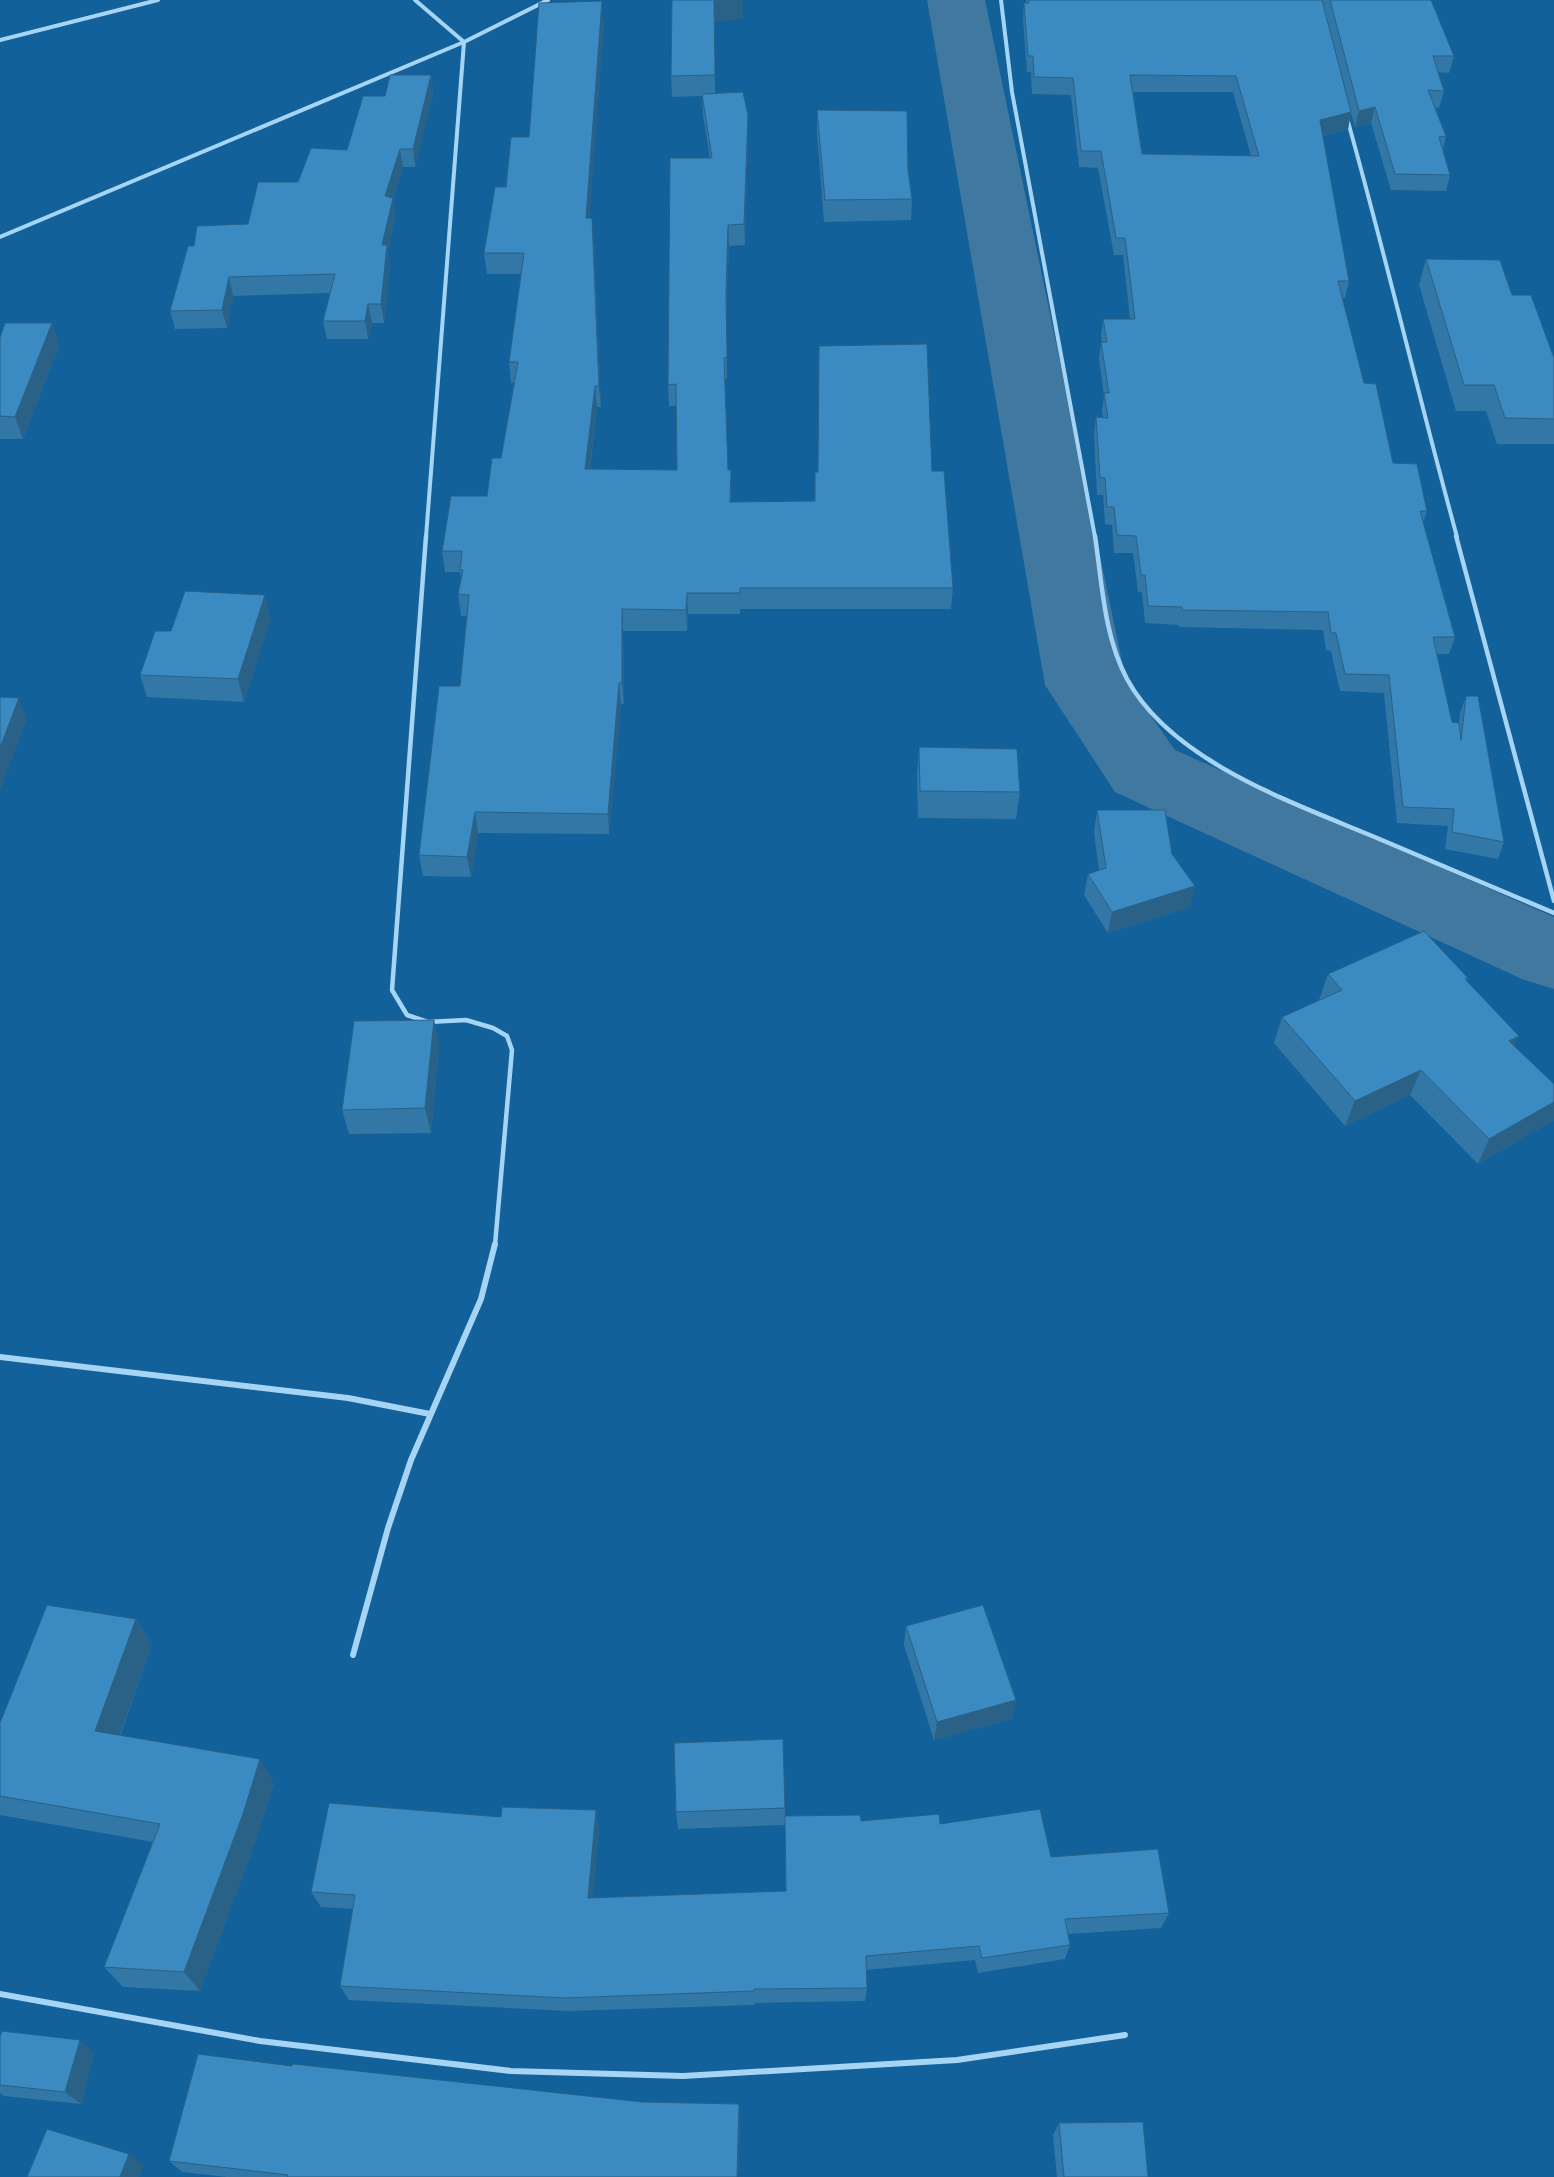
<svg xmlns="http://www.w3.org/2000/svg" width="1554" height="2177" font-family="'PT Sans',sans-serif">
  <rect width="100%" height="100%" fill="#12619a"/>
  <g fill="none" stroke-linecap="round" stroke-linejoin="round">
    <!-- river -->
    <polygon fill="#4078a0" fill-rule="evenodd" points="927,0 985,0 1126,681 1175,750 1554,917 1554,989 1522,979 1115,792 1045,685"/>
    <!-- minor-far2 -->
    <g stroke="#a5d4f4" stroke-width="4">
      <polyline points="415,0 464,42 426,537"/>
      <polyline points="1001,0 1012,92 1095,537"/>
      <polyline points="0,40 158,0"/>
      <path d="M1347,118C1386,257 1419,398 1457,537"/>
      <polyline points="0,237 464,42 548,0"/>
    </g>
    <!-- minor-far1 -->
    <g stroke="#a5d4f4" stroke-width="4.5">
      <polyline points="426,536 392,990 407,1015 428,1022 466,1020 493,1028 507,1036 512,1050 495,1245"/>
      <path d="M1095,536C1102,583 1104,636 1127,679C1172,762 1294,803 1377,838C1436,863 1495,888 1554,913"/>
      <polyline points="1456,536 1554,901"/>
    </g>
    <!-- minor -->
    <g stroke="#a5d4f4" stroke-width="6">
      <polyline points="0,1357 348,1398 430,1414"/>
      <polyline points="353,1655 388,1528 411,1460 481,1299 495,1244"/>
      <polyline points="0,1994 260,2041 511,2071 683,2076 957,2060 1125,2035"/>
    </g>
  </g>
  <!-- wall -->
  <g fill="#3377a6" fill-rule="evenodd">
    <polygon points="672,0 743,18 715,22 715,93 748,115 748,136 745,245 729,246 726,315 727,379 725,379 728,470 732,491 731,502 815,501 932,471 953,588 951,609 740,609 740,614 688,614 687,631 623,631 624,704 621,704 609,834 478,833 471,877 423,876 419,855 460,686 467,616 461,616 458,594 461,578 460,572 445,572 442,551 487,496 501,458 514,383 511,383 509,362 521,274 487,274 484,253 506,187 529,137 604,21 589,218 594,239 601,407 597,407 590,469 677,470 676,406 669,406 668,385 710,158 703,115 702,96 672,97 671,76"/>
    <path d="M1026,0H1431L1454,56L1449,73L1438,72L1444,91L1439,108L1435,107L1446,136L1443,150L1450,175L1446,191L1391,190L1371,123L1355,127L1351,113L1348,129L1322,136L1349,281L1345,298H1342L1364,383L1393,463L1427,511L1423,523L1455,637L1449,654H1436L1452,722L1459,723L1460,713L1466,696L1504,842L1498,859L1445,849L1448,826L1397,823L1384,693L1340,691L1331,651L1326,650L1323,630L1179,627V625L1145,623L1142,592H1138L1133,553H1114L1112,525L1105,524L1103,495H1097L1094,435L1096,417H1103L1102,411L1104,396L1099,359L1101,342H1102L1101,336L1103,319H1130L1123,255H1114L1098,168L1079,167L1071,95L1032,94L1031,72H1027L1023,19L1024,3H1026ZM1133,92H1233L1251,156L1142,154Z"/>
    <polygon points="431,75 433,93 415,167 403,167 393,199 395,216 388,249 390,263 384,323 372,323 368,339 327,339 323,321 330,293 233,296 227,328 175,329 170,311 194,246 248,224 298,182 347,150 385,96"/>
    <polygon points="817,110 908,170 912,199 911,220 824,222 817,132"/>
    <polygon points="1426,259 1512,295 1554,358 1554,444 1497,444 1486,411 1456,411 1419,285"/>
    <polygon points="52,323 59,346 23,439 0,439 0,338"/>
    <polygon points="271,618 244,702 147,697 140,675"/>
    <polygon points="919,747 1020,792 1016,819 918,818 917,774"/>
    <polygon points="1097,810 1190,907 1108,933 1084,895 1088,874 1099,870 1094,832"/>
    <polygon points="1328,974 1468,978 1467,981 1514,1046 1554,1084 1554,1120 1478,1164 1410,1095 1345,1126 1274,1043 1282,1017 1319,1000"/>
    <polygon points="434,1020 439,1045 431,1133 349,1134 342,1110"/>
    <polygon points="136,1619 152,1645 120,1736 274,1783 257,1837 200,1991 123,1987 104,1967 153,1842 0,1815 0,1723"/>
    <polygon points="906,1626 1016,1700 1012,1719 934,1740 904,1645"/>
    <polygon points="785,1808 785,1816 861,1821 940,1824 1051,1857 1169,1913 1161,1928 1068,1934 1070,1945 1065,1959 978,1973 975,1960 866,1970 867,1988 865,2001 755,2003 755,2005 568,2011 349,2000 340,1986 353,1909 321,1907 311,1892 599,1827 593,1898 786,1891 785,1825 678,1829 676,1812"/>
    <polygon points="0,2037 94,2053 81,2104 4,2096 0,2093"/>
    <polygon points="292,2066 642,2102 739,2104 740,2116 738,2177 227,2177 182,2172 169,2161"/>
    <polygon points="1059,2123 1148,2177 1057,2177 1053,2135"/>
  </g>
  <!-- shaded-wall -->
  <g fill="#296187">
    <polygon points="723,0 743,0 743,18 715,22 715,96 714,1"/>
    <polygon points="602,1 604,21 588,239 586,218"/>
    <polygon points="431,75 433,93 415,167 413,149"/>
    <polygon points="1375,107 1371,123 1355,127 1359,111"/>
    <polygon points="1351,112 1348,129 1316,137 1320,120"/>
    <polygon points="748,115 748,136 745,245 744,224"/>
    <polygon points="400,149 403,167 393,199 395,216 388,249 390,263 384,323 381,304 382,245 385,196"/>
    <polygon points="592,218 594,239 601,407 599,386"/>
    <polygon points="728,225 729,246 726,315 727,379 726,294"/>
    <polygon points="229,277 233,296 227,328 222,310"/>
    <polygon points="368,304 372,323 368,339 365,321"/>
    <polygon points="52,323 59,346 23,439 15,417"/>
    <polygon points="595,386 597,407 587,490 585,469"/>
    <polygon points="731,470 732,491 730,523 730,502"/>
    <polygon points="687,593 688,614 687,631 686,610"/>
    <polygon points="265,595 271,618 244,702 238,679"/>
    <polygon points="622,609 623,631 624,704 622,683"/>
    <polygon points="619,683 621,704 609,834 608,814"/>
    <polygon points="19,698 27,719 0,792 0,748"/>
    <polygon points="475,812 478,833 471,877 467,857"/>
    <polygon points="1195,886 1190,907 1108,933 1112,912"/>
    <polygon points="434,1020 439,1045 431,1133 425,1108"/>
    <polygon points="1519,1036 1507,1062 1509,1041"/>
    <polygon points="1421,1070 1410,1095 1345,1126 1355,1101"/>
    <polygon points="1554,1102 1554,1120 1478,1164 1489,1139"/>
    <polygon points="136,1619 152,1645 112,1756 95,1731"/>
    <polygon points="1016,1700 1012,1719 934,1740 937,1722"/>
    <polygon points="260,1759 274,1783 257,1837 200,1991 184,1972"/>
    <polygon points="596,1810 599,1827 592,1913 588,1898"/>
    <polygon points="80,2040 94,2053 81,2104 65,2092"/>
    <polygon points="739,2104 740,2116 738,2177 737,2177"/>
    <polygon points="129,2154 144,2165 139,2177 120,2177"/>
  </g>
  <!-- building -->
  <g fill="#3b8ac1" stroke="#296187" fill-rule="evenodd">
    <polygon points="672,0 723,0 714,1 715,75 671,76"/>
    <path d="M1029,0H1322L1351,112L1320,120L1349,281H1338L1364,383L1376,384L1393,463L1417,464L1427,511H1420L1455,637H1433L1452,722L1459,723L1461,740L1466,696H1478L1504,842L1452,832L1454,809L1403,807L1389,675L1345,674L1336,633H1331L1328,612L1182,610V607L1148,606L1145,575H1141L1136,536L1117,535L1114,507H1107L1105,478L1100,477L1096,417L1108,418L1104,393H1109L1101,342H1107L1103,319H1135L1125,238H1116L1101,151H1081L1073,78L1034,77L1033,56H1028L1024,3H1029ZM1130,75L1236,76L1259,156L1142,154Z"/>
    <polygon points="1330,0 1431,0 1454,56 1433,56 1444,91 1428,90 1446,136 1439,137 1450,175 1395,174 1375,107 1359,111"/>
    <polygon points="602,1 586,218 592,218 599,386 595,386 585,469 677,470 676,384 668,385 670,158 712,158 702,94 743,92 748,115 744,224 728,225 726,294 727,357 724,358 728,470 731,470 730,502 815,501 815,472 818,472 819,346 927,344 932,471 944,471 953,588 740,588 740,593 687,593 686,610 622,609 622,683 619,683 608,814 475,812 467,857 419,855 439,686 460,686 469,595 458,594 463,570 460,570 462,551 442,551 451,496 487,496 492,458 501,458 518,362 509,362 524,253 484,253 495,187 506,187 511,137 529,137 539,3"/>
    <polygon points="390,75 431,75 413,149 400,149 385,196 393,198 382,245 387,245 381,304 368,304 365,321 323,321 335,274 229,277 222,310 170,311 188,246 194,246 197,226 248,224 258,182 298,182 311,148 347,150 363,96 385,96"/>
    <polygon points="817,110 907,111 908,170 912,199 825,200"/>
    <polygon points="1426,259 1500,260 1512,295 1531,295 1554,358 1554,419 1505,418 1494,385 1464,385"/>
    <polygon points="5,323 52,323 15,417 0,416 0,338"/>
    <polygon points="185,591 265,595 238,679 140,675 155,631 171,631"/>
    <polygon points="0,697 19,698 0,748"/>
    <polygon points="919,747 1017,749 1020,792 920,791"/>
    <polygon points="1097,810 1165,810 1172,854 1195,886 1112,912 1088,874 1106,868"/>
    <polygon points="1424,931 1468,978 1465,979 1519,1036 1509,1041 1554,1084 1554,1102 1489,1139 1421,1070 1355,1101 1282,1017 1342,990 1328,974"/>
    <polygon points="434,1020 425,1108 342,1110 354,1021"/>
    <polygon points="47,1605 136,1619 95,1731 260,1759 243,1814 184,1972 104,1967 160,1824 0,1796 0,1723"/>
    <polygon points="983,1605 1016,1700 937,1722 906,1626"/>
    <polygon points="783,1739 785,1808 676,1812 674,1743"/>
    <polygon points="329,1803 501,1817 502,1807 596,1810 588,1898 786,1891 785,1816 860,1815 861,1821 939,1814 940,1824 1040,1809 1051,1857 1158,1849 1169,1913 1065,1919 1070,1945 982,1958 979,1946 866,1956 867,1988 754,1989 754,1991 564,1998 340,1986 355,1895 311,1892"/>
    <polygon points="2,2031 80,2040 65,2092 0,2085 0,2037"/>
    <polygon points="198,2054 292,2066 293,2064 642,2102 739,2104 737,2177 287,2177 288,2175 169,2161"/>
    <polygon points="1143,2122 1148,2177 1064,2177 1059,2123"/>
    <polygon points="47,2129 129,2154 120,2177 27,2177"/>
  </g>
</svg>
